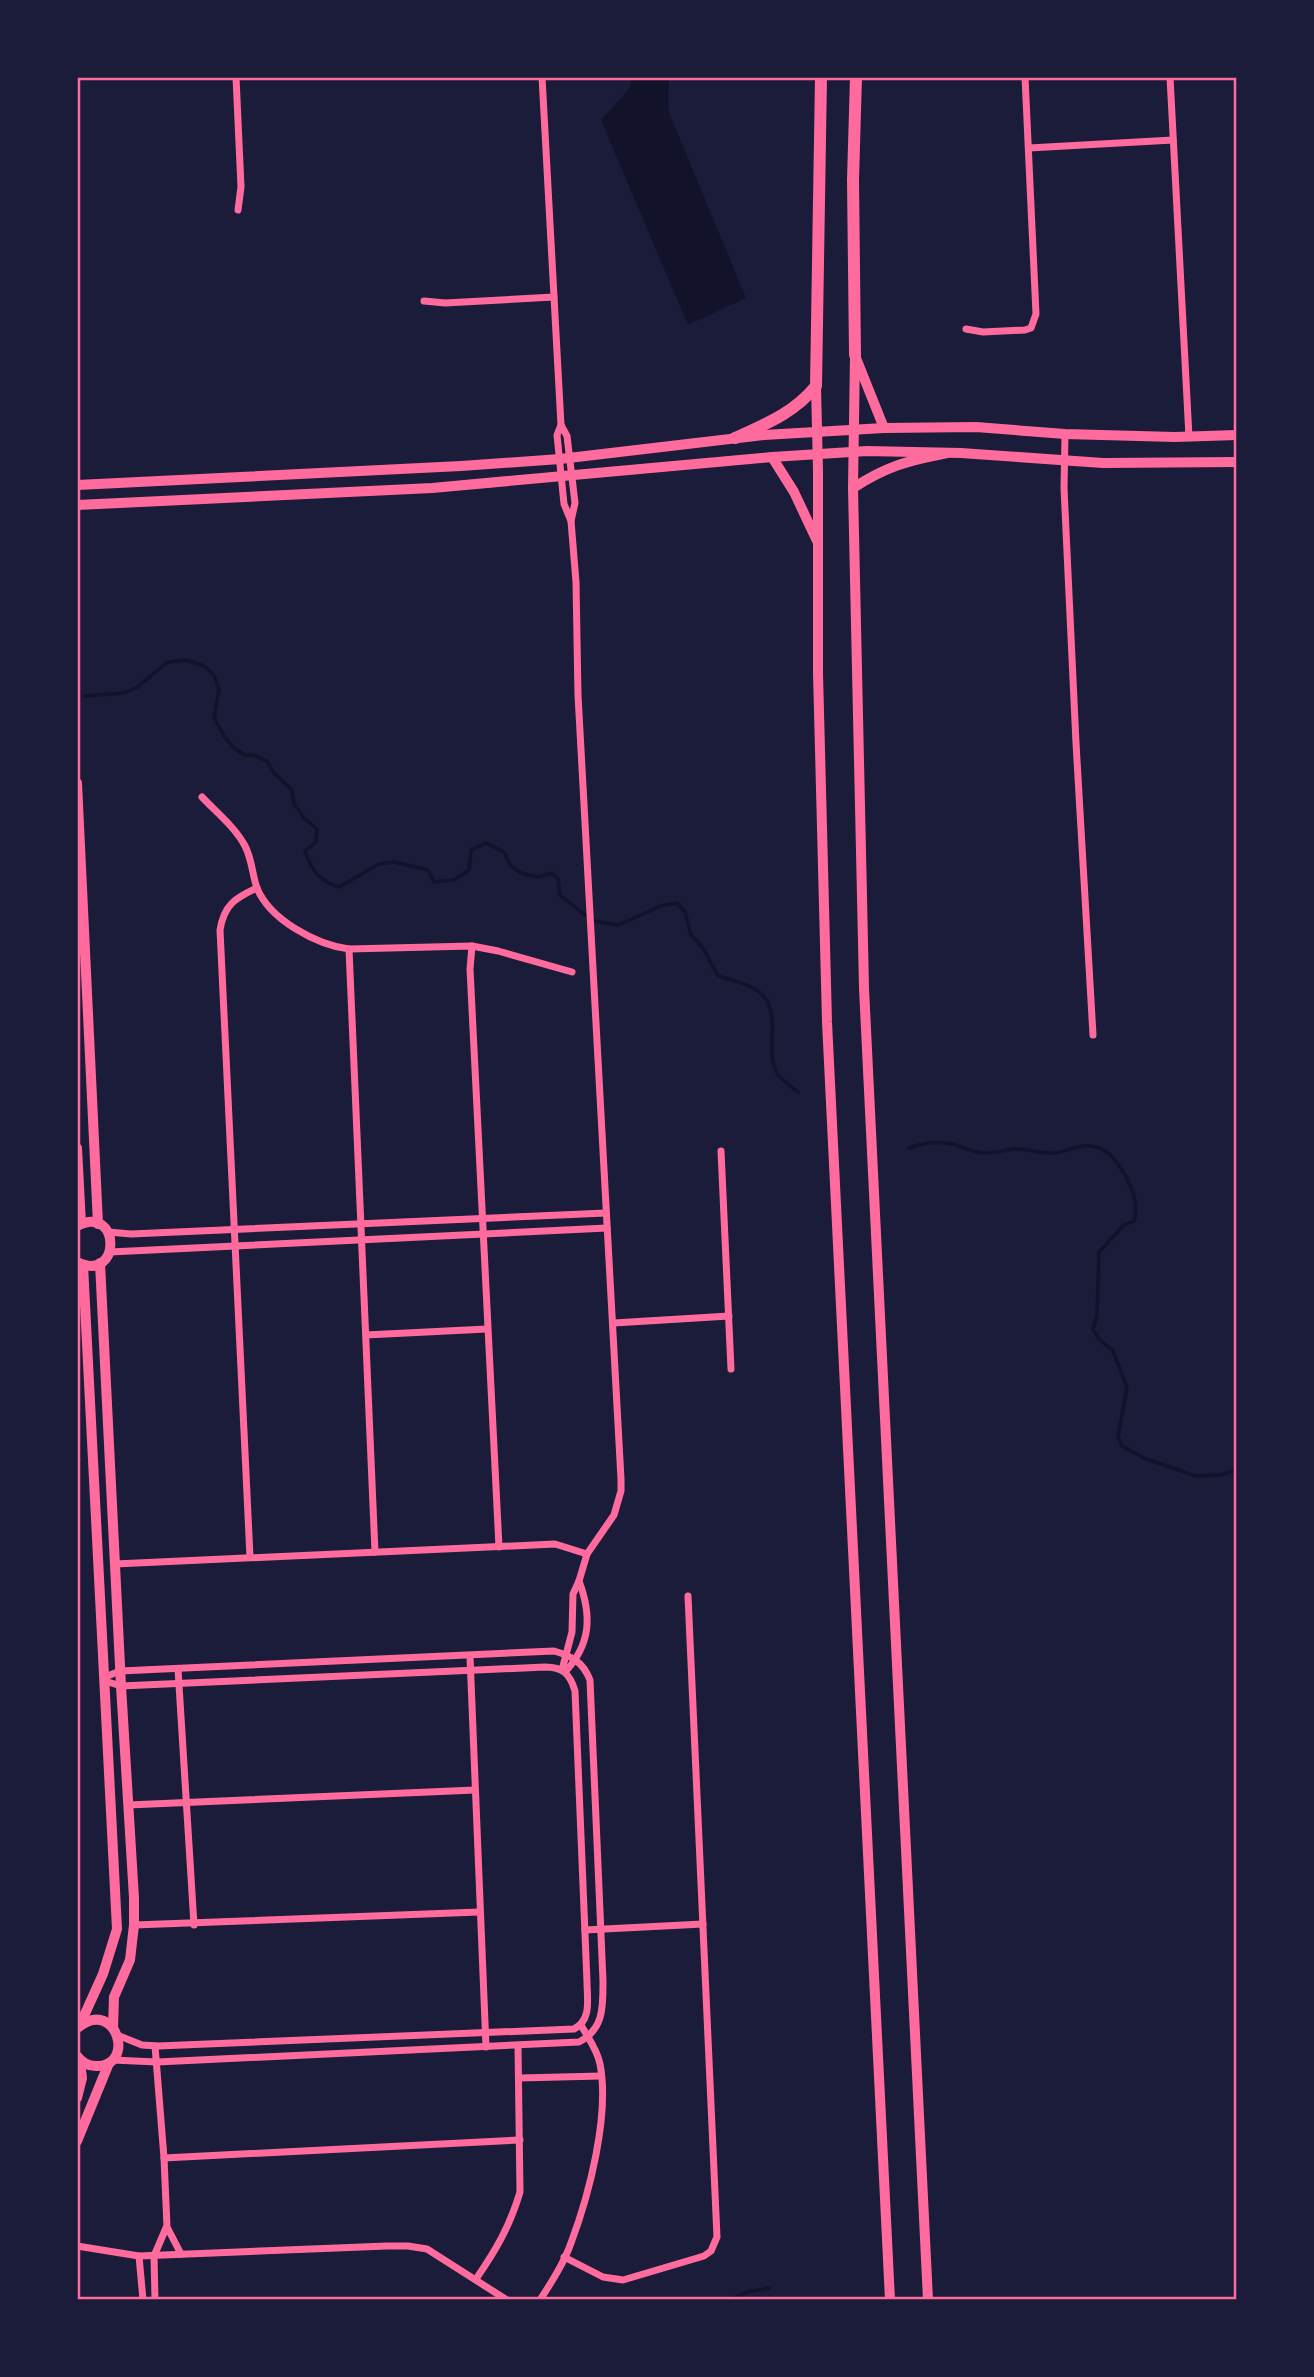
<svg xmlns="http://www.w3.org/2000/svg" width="1314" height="2377" font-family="'Times New Roman',serif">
  <rect width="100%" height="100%" fill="#1b1b3a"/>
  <!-- water -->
  <polygon fill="#12122b" points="633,77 669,77 668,110 746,298 688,325 601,120 629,89"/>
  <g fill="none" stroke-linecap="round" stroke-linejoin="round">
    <!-- stream -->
    <g stroke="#12122b" stroke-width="3.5">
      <path d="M85,696L124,693L136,688L168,662L186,660L204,666L214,675L219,690L214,718L224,736L233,747L244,755H253L267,761L274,773L292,790L294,804L304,818L317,829L316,842L305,851C312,871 319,881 339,887L379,864L394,862L428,870L434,882L454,880L469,870L471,850L486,843L504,852L510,865L521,873L538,877L552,873L558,879L560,895L585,915"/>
      <path d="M595,921L618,925L661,906L677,903L685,912L691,935L703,948L718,976C730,980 745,983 755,989C786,1008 763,1047 777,1073C781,1080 791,1086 798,1092"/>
      <path d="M909,1148C922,1143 938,1141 952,1144C962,1146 972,1152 983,1153C994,1153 1004,1150 1015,1149C1027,1148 1040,1154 1052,1153C1063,1153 1073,1147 1084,1146C1108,1143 1121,1166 1130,1185C1135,1197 1138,1209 1134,1221L1124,1225L1099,1252L1097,1316L1093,1329L1099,1339L1113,1351L1127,1387L1118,1437L1122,1446L1144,1458L1196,1476L1220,1475L1237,1470"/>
      <polyline points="728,2300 748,2292 769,2288"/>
    </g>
    <!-- minor -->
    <g stroke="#ff6b9d" stroke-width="7">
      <polyline points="236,77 241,187 238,210"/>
      <polyline points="542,77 561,425 557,435 564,504 571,521"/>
      <polyline points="1170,77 1189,437"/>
      <polyline points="1029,148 1173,140"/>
      <polyline points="424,301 445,303 554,297"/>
      <polyline points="966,329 983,332 1025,330 1031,328 1036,314 1025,77"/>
      <polyline points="561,425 567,436 575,503 571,521 576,582 578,695 621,1479 621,1491 614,1515 587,1554 579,1581 573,1594 572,1632 562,1670"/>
      <polyline points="1065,434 1064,488 1076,743 1093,1035"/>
      <path d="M202,797C216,812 235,827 245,846C252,859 252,874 257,888C270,920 317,945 349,949L472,946L498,951L572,972"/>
      <polyline points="472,946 470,969 499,1547"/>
      <polyline points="349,949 375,1552"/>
      <polyline points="721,1151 731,1369"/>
      <polyline points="108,1232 131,1234 606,1213"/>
      <polyline points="110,1252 607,1228"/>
      <polyline points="614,1323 729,1316"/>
      <polyline points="366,1335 487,1329"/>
      <path d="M250,1557L220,930C224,905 235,898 257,888"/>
      <polyline points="115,1564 555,1544 587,1554"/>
      <polyline points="470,1657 486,2047"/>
      <polyline points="178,1669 194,1925"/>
      <path d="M565,1672C591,1644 592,1616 579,1581"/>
      <path d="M105,1677L120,1671L554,1651C572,1656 583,1662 590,1680L603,1981C603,2007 604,2029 579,2042L157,2062L112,2060"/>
      <path d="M105,1681L121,1686L545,1667C563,1667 570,1674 575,1691L587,1982C587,1999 592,2020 574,2029L158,2046L142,2045L117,2035"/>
      <polyline points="128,1805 475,1790"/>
      <polyline points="134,1925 479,1912"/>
      <polyline points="585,1930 703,1924"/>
      <polyline points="155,2046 164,2158 167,2227 181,2254"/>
      <polyline points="519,2078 601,2076"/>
      <polyline points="164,2158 520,2140"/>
      <polyline points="77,2246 139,2256 387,2246 408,2246 427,2249 507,2300"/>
      <polyline points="139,2256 143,2300"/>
      <polyline points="564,2257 603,2277 623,2280 704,2256 711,2251 717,2237 688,1596"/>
      <path d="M476,2279C496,2250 510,2226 520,2192L518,2046"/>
      <polyline points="155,2300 154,2256 166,2228"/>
      <path d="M540,2300C551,2283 564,2263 571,2243C589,2195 610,2115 600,2064C597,2049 588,2038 581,2025"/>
    </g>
    <!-- secondary -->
    <g stroke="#ff6b9d" stroke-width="10">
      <polyline points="77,783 98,1224"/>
      <polyline points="77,1148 81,1224"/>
      <path d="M77,1226C121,1203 122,1284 77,1262"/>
      <polyline points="100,1263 121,1686 134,1898 134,1925 130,1960 114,1997 113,2028"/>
      <polyline points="79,2027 103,1974 117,1929 83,1265"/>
      <path d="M77,2056C82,2063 88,2066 96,2066C136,2067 117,1999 80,2026"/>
      <polyline points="77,2098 82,2078 80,2061"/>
      <polyline points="77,2141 109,2063"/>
    </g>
    <!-- primary -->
    <g stroke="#ff6b9d" stroke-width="10">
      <polyline points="77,485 461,466 560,459 764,435 884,428 976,427 1065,434 1175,437 1237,435"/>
      <polyline points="77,505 432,488 772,457 867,451 961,453 1103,463 1237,462"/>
    </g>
    <!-- trunk -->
    <g stroke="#ff6b9d" stroke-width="10">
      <polyline points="855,355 853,488 864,988 928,2300"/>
      <polyline points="856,358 884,428"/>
      <polyline points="816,386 818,471 818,673 827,1022 890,2300"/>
      <polyline points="772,457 794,492 817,541"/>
      <path d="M853,488C887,466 907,461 947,453"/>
    </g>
    <!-- motorway -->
    <g stroke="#ff6b9d" stroke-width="12">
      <polyline points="855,355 853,180 856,77"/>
      <path d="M735,438C766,424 794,413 816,386L821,77"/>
    </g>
  </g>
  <!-- border -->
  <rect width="1314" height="2377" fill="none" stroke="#1b1b3a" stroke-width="158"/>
  <rect x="79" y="79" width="1156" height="2219" fill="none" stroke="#ff6b9d" stroke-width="2.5"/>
</svg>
